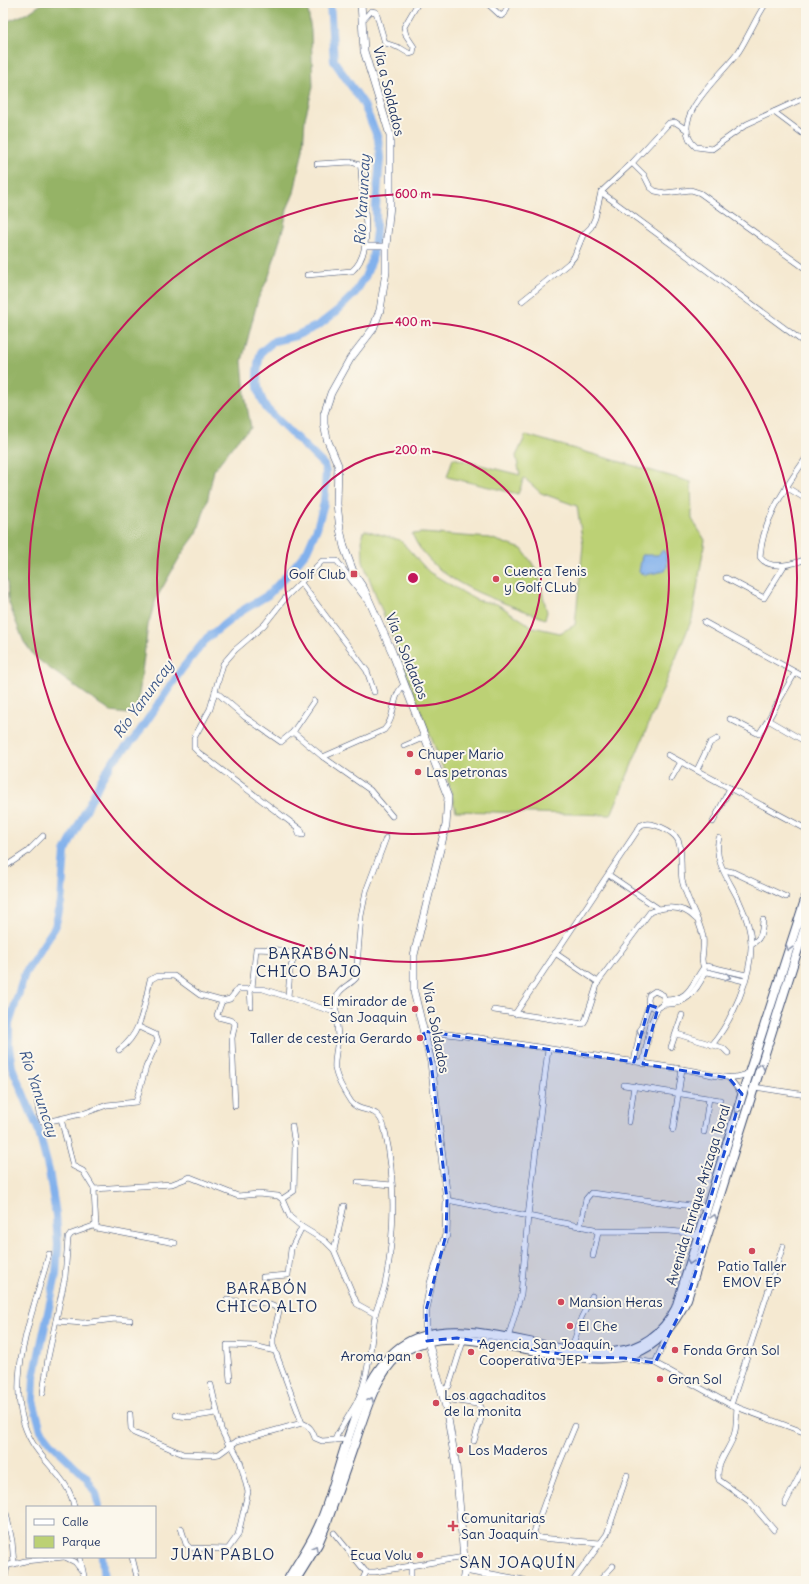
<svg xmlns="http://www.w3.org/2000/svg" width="809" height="1584" font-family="Delius,sans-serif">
  <rect width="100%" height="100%" fill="#fbf7ec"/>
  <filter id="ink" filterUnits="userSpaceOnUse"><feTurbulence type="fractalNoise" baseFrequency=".025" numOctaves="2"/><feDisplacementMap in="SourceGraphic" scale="8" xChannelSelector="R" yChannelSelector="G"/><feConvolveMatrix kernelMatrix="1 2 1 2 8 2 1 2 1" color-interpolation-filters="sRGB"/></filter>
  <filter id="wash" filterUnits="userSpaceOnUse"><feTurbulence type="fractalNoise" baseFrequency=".012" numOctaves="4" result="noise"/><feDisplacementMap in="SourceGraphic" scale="16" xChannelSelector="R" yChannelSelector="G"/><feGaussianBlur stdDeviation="0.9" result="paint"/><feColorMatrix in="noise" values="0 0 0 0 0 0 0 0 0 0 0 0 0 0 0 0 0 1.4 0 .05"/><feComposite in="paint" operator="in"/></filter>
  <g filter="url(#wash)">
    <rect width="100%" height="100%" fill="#f5e9d1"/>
    <!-- green -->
    <g fill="#bcd174" stroke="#6c8069">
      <polygon points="526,435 691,482 692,519 705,540 692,619 611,815 456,811 448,781 363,562 362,535 365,530 400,540 429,572 476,600 497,604 533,627 560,633 575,625 583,545 577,506 541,493 524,478 518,494 447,477 453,458 520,475 516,456"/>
      <path d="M422,533L490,538L522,549L537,570L547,612L545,619C498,599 434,585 412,534Z"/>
    </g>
    <!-- forest -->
    <polygon fill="#95b366" stroke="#587162" points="43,3 307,3 311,31 313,87 305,118 303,149 294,193 287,209 284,226 269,276 258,299 242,361 245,395 251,428 238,439 214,470 207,502 197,533 181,555 156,599 148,625 138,703 134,710 128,714 111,712 49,668 35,657 24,642 14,617 8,600 7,582 3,574 3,23 28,13"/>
    <!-- water -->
    <path fill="#82b1ec" stroke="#4e70a5" d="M663,550C668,555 669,565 665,571L645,575L639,572L642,555H658Z"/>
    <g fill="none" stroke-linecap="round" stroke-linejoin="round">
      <!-- river -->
      <g stroke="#82b1ec" stroke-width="8">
        <path d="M99,1507L96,1494L86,1477L52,1444L41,1430L33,1401L34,1377L56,1275L58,1245L56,1215L49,1171L38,1129L12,1067L9,1047V1024L25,973L55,927L61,902L65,852L101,780L112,762L135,738L182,669L207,638L240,612L268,595L288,574L307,551L317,528L324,503L326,472L324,465L267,409C255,390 255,372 261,352L274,341L295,336L319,325L337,311L355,293L365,277L372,260L376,232V207L380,158L378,138L363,103L334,61L330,3"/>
        <polyline points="102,1557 104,1581"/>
      </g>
    </g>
  </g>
  <g filter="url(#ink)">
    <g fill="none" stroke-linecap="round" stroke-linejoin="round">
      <defs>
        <g id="street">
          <polyline points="487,3 501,16 505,13 509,3"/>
          <path d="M766,3C756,18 749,35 739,51C725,73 664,120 696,147L712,149L747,124L806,97"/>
          <polyline points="362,21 371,11 376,12 385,43 400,48 410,54 413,53 414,47 406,35 404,27 418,3"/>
          <polyline points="774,112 806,136"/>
          <polyline points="632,163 644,175 650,187 655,191 665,193 691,190 700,193 806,269"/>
          <polyline points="601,192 806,344"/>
          <polyline points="365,246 386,246"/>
          <path d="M307,275L352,271C374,253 364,207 362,183C361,177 362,171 360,165L351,162L317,164"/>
          <polyline points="522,301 569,263 574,257 583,235 591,227 595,218 601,192 632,163 669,123 675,122 687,130"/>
          <path d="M806,458C786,487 762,520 760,557C769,571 794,564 806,559"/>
          <polyline points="786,487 806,499"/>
          <polyline points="726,578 764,598 784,566"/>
          <polyline points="301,583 367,671 374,692"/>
          <polyline points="704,622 806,678"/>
          <polyline points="215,691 245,717 281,742 293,732 314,701"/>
          <polyline points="730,719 759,734 768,720 806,742"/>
          <polyline points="768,720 795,673"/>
          <polyline points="293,732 323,757 370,790 392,816"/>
          <polyline points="404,746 425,737"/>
          <polyline points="668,755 806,829"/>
          <path d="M323,757L384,730C396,718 391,696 404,685"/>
          <polyline points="697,770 710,743 717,739"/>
          <polyline points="671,779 681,762"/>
          <polyline points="713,822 730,788"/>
          <polyline points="297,827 299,834 303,835 301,830 199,753 194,748 194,738 210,709 223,664 235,650 264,625 287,596 322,561 337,561 365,598 370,602"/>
          <polyline points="3,868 27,852 43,836"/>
          <polyline points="724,870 733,872 786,897"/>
          <polyline points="609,875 659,909"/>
          <path d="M751,944C762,939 762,931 763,920"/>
          <polyline points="555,953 598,982"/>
          <polyline points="250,988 251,1006"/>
          <polyline points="252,988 256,949 280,950 293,954 294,957 290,970 288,997"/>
          <path d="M664,1000C691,1000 691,984 704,967L707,966L746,975"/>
          <polyline points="222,1001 217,1015 218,1017 233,1021 235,1024 232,1038 235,1106"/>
          <path d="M663,1004C685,1006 696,992 705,973L708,972L744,981"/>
          <path d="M494,1010L583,1024L586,1019L598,982L650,912C666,906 683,905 696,919"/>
          <path d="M515,1014L641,825C651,820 673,831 678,840C683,852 680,867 682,880C686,900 699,917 703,937C704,944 703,952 702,959C702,964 704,968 705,973"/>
          <path d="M423,1031L480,1038L695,1071C714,1075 731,1082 749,1073"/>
          <polyline points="677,1034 723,1048 728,1053"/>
          <path d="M712,1045C732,1020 752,977 751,944C751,930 746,916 740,903C732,884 712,861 719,838"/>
          <polyline points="671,1047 682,1015"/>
          <path d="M119,1050C142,1034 144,1005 150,980L157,976H174L200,995L222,1001L230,999L238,989H263L337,1013"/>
          <path d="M634,1062L640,1031L649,1005L648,1000L649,995L655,991L663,995C666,1002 662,1008 655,1008L649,1005"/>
          <polyline points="643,1064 651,1023 658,1008"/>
          <polyline points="729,1078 742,1094"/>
          <polyline points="624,1085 720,1100"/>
          <polyline points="754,1087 806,1095"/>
          <polyline points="36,1092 39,1114 42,1121 46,1122 85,1113 107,1105 136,1102 146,1067 158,1041 156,1035 139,1027"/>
          <polyline points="61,1119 73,1166 83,1171 94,1189 172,1184 190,1177 238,1196 258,1194 278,1196 282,1199 290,1217 302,1227 325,1241 334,1250 357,1304 375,1314"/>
          <polyline points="629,1122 634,1086"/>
          <polyline points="673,1130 682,1069"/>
          <polyline points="704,1132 709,1098"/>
          <polyline points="358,1182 392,1185"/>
          <polyline points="94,1189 96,1228 175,1243"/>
          <polyline points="282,1199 294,1191 295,1146 292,1126"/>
          <polyline points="447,1200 594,1229 598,1233 593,1256"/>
          <polyline points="580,1227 586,1199 591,1193 707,1208"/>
          <path d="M597,1231C631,1233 666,1226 699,1236"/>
          <polyline points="334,1250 344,1206"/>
          <path d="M49,1254C34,1311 0,1387 32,1442C45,1465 70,1480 74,1507"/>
          <polyline points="263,1277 288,1275 291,1249 302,1227"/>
          <path d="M227,1300C240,1303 272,1299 279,1311L273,1338V1345L302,1423"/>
          <polyline points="56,1321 83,1323 115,1319 130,1320"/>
          <polyline points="508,1338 521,1294 528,1216 548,1049"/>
          <polyline points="572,1349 581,1318 592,1296"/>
          <polyline points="624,1358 655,1363 731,1405 806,1433"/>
          <polyline points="655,1363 670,1329"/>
          <polyline points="230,1380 227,1345 254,1346 275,1351"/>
          <polyline points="211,1385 221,1429 229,1446"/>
          <polyline points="442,1391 449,1386 464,1338"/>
          <polyline points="43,1393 48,1358 65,1277 68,1238 71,1234 96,1225"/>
          <polyline points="445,1399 477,1404 481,1407 483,1412 474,1441"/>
          <polyline points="731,1405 783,1246"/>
          <path d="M737,1407C736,1416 737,1427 734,1435C730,1449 714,1465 719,1480L749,1501L774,1530"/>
          <path d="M130,1414L131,1429L134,1433L183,1454L213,1455L219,1454L237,1441L302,1423C310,1426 312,1430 315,1438L322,1441L348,1439"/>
          <path d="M176,1415C190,1419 202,1415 217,1413"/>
          <path d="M357,1416L351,1412C369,1385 370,1347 375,1316C377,1305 383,1295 385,1284C395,1236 396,1179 385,1131C379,1102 362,1116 351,1102C345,1093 337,1079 335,1069C334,1059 337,1049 338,1039C338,1027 333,1004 338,994C342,987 351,984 356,978L361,916L366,891L386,838"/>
          <polyline points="575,1426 555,1474 534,1532 535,1535 540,1538 600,1543"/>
          <polyline points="335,1440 337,1435 351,1412"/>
          <polyline points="3,1498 12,1541 14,1564 3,1566"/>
          <polyline points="785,1504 806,1463"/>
          <polyline points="181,1528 186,1544 190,1548 228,1549 238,1535 248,1492 240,1461 231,1444"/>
          <polyline points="334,1533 366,1572 375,1572 464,1557"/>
          <polyline points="65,1557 75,1562 82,1571"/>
          <polyline points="80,1557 85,1581"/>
          <polyline points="132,1557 138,1581"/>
          <polyline points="14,1564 25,1561 64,1557"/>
          <polyline points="411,1564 411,1581"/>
          <polyline points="4,1581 7,1567"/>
          <polyline points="362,1581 366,1572"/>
          <polyline points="573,1581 607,1534 627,1475"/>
          <polyline points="599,1581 613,1566"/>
        </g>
        <g id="secondary">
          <polyline points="361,3 364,51 390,135 390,205 386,246 386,272 380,310 373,329 350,359 331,393 324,414 324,424 327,439 338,465 337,504 340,529 344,547 354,574 364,589 392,652 448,797 446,825 414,955 414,992 431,1062 447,1200 446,1235 431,1283 426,1310 426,1334 446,1407 456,1466 465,1570 463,1581"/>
          <polyline points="465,1570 524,1581"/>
        </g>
        <g id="primary">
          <path d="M287,1581C298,1562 311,1544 320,1523C342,1472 354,1381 400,1347C479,1290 622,1414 676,1308L749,1073L806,897"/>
          <path d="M295,1581L318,1544L326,1525C335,1499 344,1474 353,1448C364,1418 373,1378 398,1356C423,1335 455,1337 485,1342C509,1346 532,1350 556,1354C619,1364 656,1362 687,1299L806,924"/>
        </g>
      </defs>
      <!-- street casing -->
      <use href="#street" stroke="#3c4b6f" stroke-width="6"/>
      <!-- secondary casing -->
      <use href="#secondary" stroke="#3c4b6f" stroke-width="8"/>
      <!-- primary casing -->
      <use href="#primary" stroke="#3c4b6f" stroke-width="10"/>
      <!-- street -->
      <use href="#street" stroke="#fff" stroke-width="5"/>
      <!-- secondary -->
      <use href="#secondary" stroke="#fff" stroke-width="7"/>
      <!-- primary -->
      <use href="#primary" stroke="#fff" stroke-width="8"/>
    </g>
    <!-- one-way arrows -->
    <defs><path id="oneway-chevron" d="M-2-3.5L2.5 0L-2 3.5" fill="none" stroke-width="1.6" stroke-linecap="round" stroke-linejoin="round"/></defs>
    <g stroke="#8d97ae">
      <use href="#oneway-chevron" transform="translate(789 948) rotate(108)"/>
      <use href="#oneway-chevron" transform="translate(728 977) rotate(15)"/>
      <use href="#oneway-chevron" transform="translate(640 1033) rotate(103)"/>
      <use href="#oneway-chevron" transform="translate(761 1066) rotate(-73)"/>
      <use href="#oneway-chevron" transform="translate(737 1111) rotate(107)"/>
      <use href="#oneway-chevron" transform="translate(714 1217) rotate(-72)"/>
      <use href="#oneway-chevron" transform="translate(690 1262) rotate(107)"/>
      <use href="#oneway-chevron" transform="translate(371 1400) rotate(-68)"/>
      <use href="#oneway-chevron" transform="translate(315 1548) rotate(-60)"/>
    </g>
  </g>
  <!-- marked area -->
  <path fill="#1d4ed8" fill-opacity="0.2" stroke="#1d4ed8" stroke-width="3" stroke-dasharray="8 5" stroke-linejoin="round" d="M649,1005L658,1008L643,1064L729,1078L742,1094L697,1243L704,1246L687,1299L655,1363L624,1358L580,1357L457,1338L427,1341L426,1310L446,1235L447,1200L431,1062L423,1031L634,1062Z"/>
  <!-- distance rings -->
  <g fill="none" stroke="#c2185b" stroke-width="2">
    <circle cx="413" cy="578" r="128"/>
    <circle cx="413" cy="578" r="256"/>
    <circle cx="413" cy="578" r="384"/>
  </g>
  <!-- markers -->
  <g fill="#d1495b" stroke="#fbf7ec" stroke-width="1.5">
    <rect x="350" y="570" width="8" height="8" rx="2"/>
    <circle cx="496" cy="579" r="4"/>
    <circle cx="410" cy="754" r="4"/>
    <circle cx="418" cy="772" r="4"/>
    <circle cx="415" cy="1009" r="4"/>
    <circle cx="420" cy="1038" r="4"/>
    <circle cx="752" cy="1251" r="4"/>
    <circle cx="561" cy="1302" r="4"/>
    <circle cx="570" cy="1326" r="4"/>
    <circle cx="675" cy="1350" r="4"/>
    <circle cx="471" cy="1352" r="4"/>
    <circle cx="419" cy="1356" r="4"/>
    <circle cx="660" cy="1379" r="4"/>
    <circle cx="436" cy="1403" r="4"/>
    <circle cx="460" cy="1450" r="4"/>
    <path d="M451 1520h4v4h4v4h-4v4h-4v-4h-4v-4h4z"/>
    <circle cx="420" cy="1555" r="4"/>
  </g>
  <g text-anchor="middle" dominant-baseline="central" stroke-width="4" stroke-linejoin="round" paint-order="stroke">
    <!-- street labels -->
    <g font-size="14" fill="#1b2f5e" stroke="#fbf7ec">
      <text transform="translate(389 91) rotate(76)">Vía a Soldados</text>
      <text transform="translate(407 656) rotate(68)">Vía a Soldados</text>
      <text transform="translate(436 1028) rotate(79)">Vía a Soldados</text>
      <text transform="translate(698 1195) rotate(-73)">Avenida Enrique Arízaga Toral</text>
    </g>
    <!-- poi labels -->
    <g font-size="14" fill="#1b2f5e" stroke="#fbf7ec" text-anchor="start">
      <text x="504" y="571">Cuenca Tenis<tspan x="504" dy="16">y Golf CLub</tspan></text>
      <text x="346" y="574" text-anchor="end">Golf Club</text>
      <text x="418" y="754">Chuper Mario</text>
      <text x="426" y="772">Las petronas</text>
      <text x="407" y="1001" text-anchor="end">El mirador de<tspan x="407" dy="16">San Joaquin</tspan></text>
      <text x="412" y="1038" text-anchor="end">Taller de cestería Gerardo</text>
      <text x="752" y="1266" text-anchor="middle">Patio Taller<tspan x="752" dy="16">EMOV EP</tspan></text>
      <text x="569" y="1302">Mansion Heras</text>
      <text x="578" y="1326">El Che</text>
      <text x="479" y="1344">Agencia San Joaquín,<tspan x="479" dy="16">Cooperativa JEP</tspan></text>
      <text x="683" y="1350">Fonda Gran Sol</text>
      <text x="411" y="1356" text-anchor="end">Aroma pan</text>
      <text x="668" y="1379">Gran Sol</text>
      <text x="444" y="1395">Los agachaditos<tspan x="444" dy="16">de la monita</tspan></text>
      <text x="468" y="1450">Los Maderos</text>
      <text x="461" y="1518">Comunitarias<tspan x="461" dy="16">San Joaquín</tspan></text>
      <text x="412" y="1555" text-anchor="end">Ecua Volu</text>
    </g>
    <!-- water labels -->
    <g font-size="15" font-style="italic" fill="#3a5689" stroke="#fbf7ec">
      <text transform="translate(362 200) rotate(-87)">Río Yanuncay</text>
      <text transform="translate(143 699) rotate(-54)">Río Yanuncay</text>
      <text transform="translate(39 1093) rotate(71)">Río Yanuncay</text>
    </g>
    <!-- quarter labels -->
    <g font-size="16" letter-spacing="1" fill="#1b2f5e" stroke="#fbf7ec">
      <text x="309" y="953">BARABÓN<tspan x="309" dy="18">CHICO BAJO</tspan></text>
      <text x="267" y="1288">BARABÓN<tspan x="267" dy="18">CHICO ALTO</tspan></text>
      <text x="223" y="1554">JUAN PABLO</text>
      <text x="518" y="1562">SAN JOAQUÍN</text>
    </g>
  </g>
  <circle cx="413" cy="578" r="6" fill="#c2185b" stroke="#fbf7ec" stroke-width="2"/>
  <g font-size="12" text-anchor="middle" font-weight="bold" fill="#c2185b" stroke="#fbf7ec" stroke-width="4" stroke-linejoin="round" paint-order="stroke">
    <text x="413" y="198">600 m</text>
    <text x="413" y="326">400 m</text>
    <text x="413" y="454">200 m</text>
  </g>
  <!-- margin -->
  <rect width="809" height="1584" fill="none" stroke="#fbf7ec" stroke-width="16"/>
  <!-- legend -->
  <rect x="26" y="1506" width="130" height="52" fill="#fbf7ec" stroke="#a1a7b3"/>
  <rect x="34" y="1519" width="20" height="6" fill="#ffffff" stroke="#a1a7b3"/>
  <text x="62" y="1526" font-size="12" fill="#1b2f5e">Calle</text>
  <rect x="34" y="1536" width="20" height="12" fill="#bcd174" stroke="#a1a7b3"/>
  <text x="62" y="1546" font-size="12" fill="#1b2f5e">Parque</text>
</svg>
